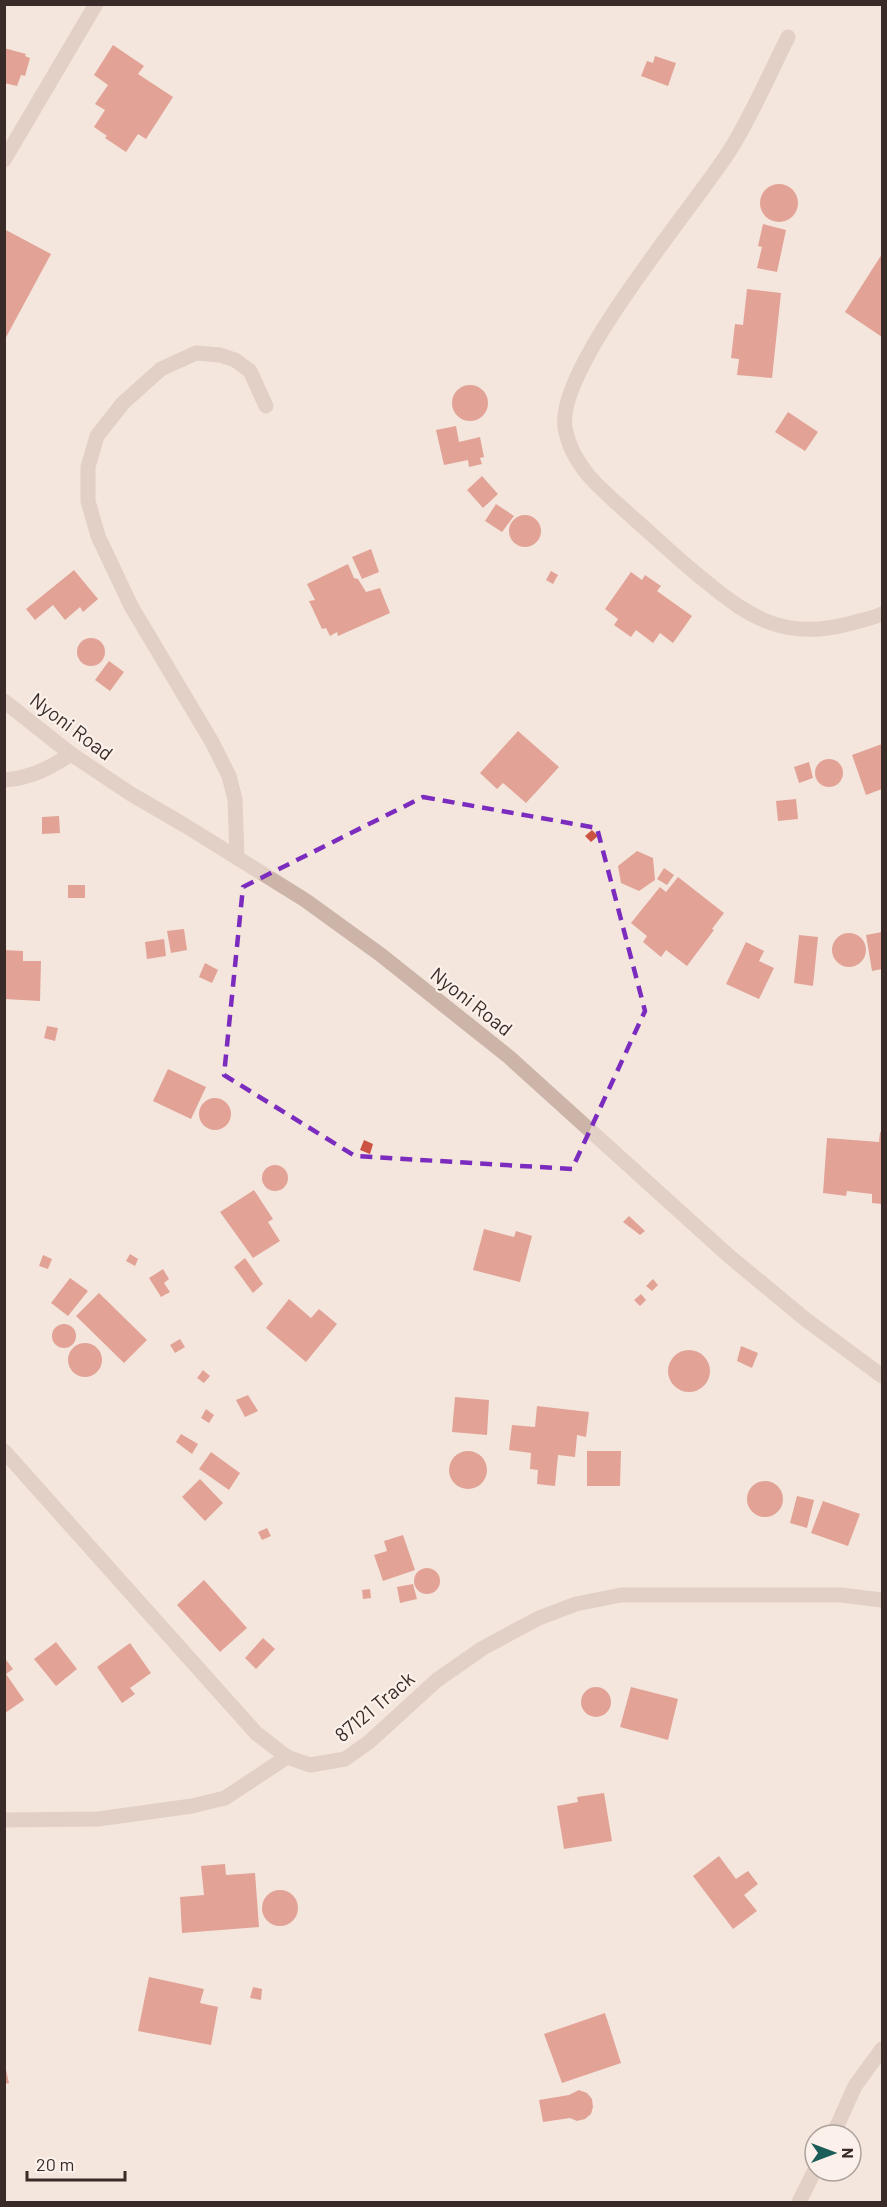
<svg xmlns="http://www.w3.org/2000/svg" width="887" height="2207" font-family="Barlow,sans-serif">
  <rect width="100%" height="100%" fill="#f4e6dd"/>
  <!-- building -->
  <g fill="#cc5242">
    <polygon points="113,45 144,66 138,74 173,97 146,139 138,134 126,152 105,138 107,136 94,127 105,110 95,104 108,85 94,75"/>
    <polygon points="4,48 26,54 25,56 30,58 25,76 21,75 17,86 4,83"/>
    <polygon points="655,56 676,63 668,86 641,76 647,61 653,63"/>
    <circle cx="779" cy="203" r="19"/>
    <polygon points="763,224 786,230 777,272 757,268 762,247 758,246"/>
    <polygon points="4,229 51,254 4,341"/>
    <polygon points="882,254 882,337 845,312"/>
    <polygon points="747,289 781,293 772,378 737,375 739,359 731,358 735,324 743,325"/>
    <circle cx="470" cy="403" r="18"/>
    <polygon points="788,412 818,432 805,451 775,432"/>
    <polygon points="456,426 459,442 480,437 484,457 480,458 482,464 469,467 468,460 444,465 436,430"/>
    <polygon points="482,476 498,494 483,508 467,490"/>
    <polygon points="496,504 514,516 502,532 485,521"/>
    <circle cx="525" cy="531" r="16"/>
    <polygon points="371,549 379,572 362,579 352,557"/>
    <polygon points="348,564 354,578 358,579 366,592 380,588 390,613 338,636 337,632 330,636 326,628 322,629 309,601 315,600 307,584"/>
    <polygon points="74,570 98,599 83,612 80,607 65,620 53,605 35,620 26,609"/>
    <polygon points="551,571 558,575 553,584 546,580"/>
    <polygon points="631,572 642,580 645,575 661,586 657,591 692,616 673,643 660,633 653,643 636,630 631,637 614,625 618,619 605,609"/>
    <circle cx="91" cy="652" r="14"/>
    <polygon points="109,661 124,672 110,691 95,680"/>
    <polygon points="518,731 559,767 526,803 503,783 497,789 480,773"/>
    <polygon points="882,744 882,789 866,795 852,755"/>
    <circle cx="829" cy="773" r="14"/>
    <polygon points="809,762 813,778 799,783 794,767"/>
    <polygon points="796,799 798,819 778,821 776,801"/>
    <polygon points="59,816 60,833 42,834 42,817"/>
    <polygon points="592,830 598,836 591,842 585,836"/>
    <polygon points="637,851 653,858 655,880 639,891 621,883 618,866"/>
    <polygon points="664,868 674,875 667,885 657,879"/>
    <polygon points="678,877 724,913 712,929 714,930 687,966 666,950 661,957 643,942 647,936 631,923 660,887 666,892"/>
    <rect x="68" y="885" width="17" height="13"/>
    <polygon points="184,929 187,950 171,953 167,931"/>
    <polygon points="882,932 882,969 872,971 866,935"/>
    <circle cx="849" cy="950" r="17"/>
    <polygon points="799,935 818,937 813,986 794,983"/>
    <polygon points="164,939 166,956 147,959 145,942"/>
    <polygon points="746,942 764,951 759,961 774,968 759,999 726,984"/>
    <polygon points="4,950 23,951 23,961 41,961 40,1001 4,999"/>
    <polygon points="205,963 218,970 212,983 199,977"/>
    <polygon points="47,1026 58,1028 55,1041 44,1038"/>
    <polygon points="168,1069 206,1087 191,1119 153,1101"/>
    <circle cx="215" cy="1114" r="16"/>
    <polygon points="880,1132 882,1133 882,1204 872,1203 872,1194 847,1191 846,1196 823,1193 827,1138 879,1142"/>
    <polygon points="364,1140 373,1144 370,1154 360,1150"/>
    <circle cx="275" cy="1178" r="13"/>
    <polygon points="254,1190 273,1219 268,1222 280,1241 253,1258 220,1212"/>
    <polygon points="629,1216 645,1231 640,1235 623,1222"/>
    <polygon points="484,1229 514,1237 516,1231 532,1236 520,1282 473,1270"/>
    <polygon points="130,1254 138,1259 135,1266 126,1261"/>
    <polygon points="43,1255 52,1259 48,1269 39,1266"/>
    <polygon points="245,1258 263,1284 253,1293 234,1267"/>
    <polygon points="163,1269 169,1279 164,1283 170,1292 161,1297 149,1278"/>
    <polygon points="70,1278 88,1291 68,1316 51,1303"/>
    <polygon points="653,1279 658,1285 652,1291 646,1286"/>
    <polygon points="99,1293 147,1340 124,1363 76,1316"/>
    <polygon points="641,1294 646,1300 640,1306 634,1300"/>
    <polygon points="289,1299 311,1318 319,1309 337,1324 306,1362 266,1328"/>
    <circle cx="64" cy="1336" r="12"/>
    <polygon points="180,1339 185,1347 175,1353 170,1345"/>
    <circle cx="85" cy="1360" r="17"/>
    <polygon points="741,1346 758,1353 752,1368 737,1361"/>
    <circle cx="689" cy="1371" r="21"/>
    <polygon points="203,1370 210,1376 204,1383 197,1378"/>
    <polygon points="248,1395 258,1411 245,1417 236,1400"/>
    <polygon points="455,1397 489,1400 487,1435 452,1432"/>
    <polygon points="537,1406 589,1412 586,1437 577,1435 575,1457 558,1455 555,1486 537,1484 538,1470 530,1469 531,1453 509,1450 512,1425 535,1427"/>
    <polygon points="206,1409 214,1415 209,1423 201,1418"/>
    <polygon points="181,1434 198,1444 192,1454 176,1442"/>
    <polygon points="587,1451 621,1451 620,1486 587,1486"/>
    <circle cx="468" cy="1470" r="19"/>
    <polygon points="211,1452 240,1473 229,1490 199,1469"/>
    <polygon points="200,1479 223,1503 205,1521 182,1497"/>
    <circle cx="765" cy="1499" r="18"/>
    <polygon points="797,1496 814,1500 807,1528 790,1523"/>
    <polygon points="823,1501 860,1514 848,1546 811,1533"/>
    <polygon points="267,1528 271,1536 262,1540 258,1532"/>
    <polygon points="403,1535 415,1570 383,1581 374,1555 387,1551 384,1541"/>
    <circle cx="427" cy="1581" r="13"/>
    <polygon points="204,1580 247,1628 220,1652 177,1605"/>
    <polygon points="413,1584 417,1599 400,1603 397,1587"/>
    <polygon points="370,1589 371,1598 363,1599 362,1590"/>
    <polygon points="263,1638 275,1649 256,1669 245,1658"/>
    <polygon points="56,1642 77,1669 56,1686 34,1659"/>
    <polygon points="130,1643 151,1673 130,1688 135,1694 122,1703 97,1667"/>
    <polygon points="4,1657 13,1669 6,1674 24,1700 5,1713"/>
    <polygon points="631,1687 678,1699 668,1740 620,1727"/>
    <circle cx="596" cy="1702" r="15"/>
    <polygon points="604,1793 612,1841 564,1849 557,1806 578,1802 577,1797"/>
    <polygon points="719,1856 736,1879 748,1871 758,1884 744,1895 757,1911 733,1929 693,1876"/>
    <polygon points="225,1864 226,1875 255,1873 259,1927 182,1933 180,1897 204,1895 201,1866"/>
    <circle cx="280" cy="1908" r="18"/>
    <polygon points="149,1977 204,1989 200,2003 218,2007 211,2045 138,2031"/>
    <polygon points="253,1987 262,1989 261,2000 250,1998"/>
    <polygon points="605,2013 621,2063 562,2083 544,2034"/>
    <polygon points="4,2061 9,2083 4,2084"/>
    <polygon points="579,2090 587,2093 592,2099 593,2107 591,2114 585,2119 577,2121 570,2118 543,2122 539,2100 569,2095"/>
  </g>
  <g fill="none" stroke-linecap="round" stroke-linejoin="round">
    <!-- minor -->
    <g stroke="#cdb4a8" stroke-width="15">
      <path d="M788,37C770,73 751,117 730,150C695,206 555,368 565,428C568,445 578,463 589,476C602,491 618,504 632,517C656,538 679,560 704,580C752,620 788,641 852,623C862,620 873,618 882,614"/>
      <polyline points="4,160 96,4"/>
      <polyline points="4,701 71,754 131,794 186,826 305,900 381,955 509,1057 729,1256 805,1319 882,1376"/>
      <path d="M4,780C31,778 50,768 71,754"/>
      <polyline points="237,858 235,799 229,776 212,742 131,606 98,536 88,501 88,467 97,436 123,403 161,369 196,353 220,355 235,360 250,371 266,406"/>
      <polyline points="4,1451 256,1733 287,1757 310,1765 345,1759 369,1742 437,1680 483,1648 539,1618 576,1604 621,1595 841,1595 882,1600"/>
      <polyline points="4,1820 98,1819 192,1806 225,1798 287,1757"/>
      <polyline points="833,2135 855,2086 882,2049"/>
      <polyline points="799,2202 815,2170"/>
    </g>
  </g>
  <!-- marked area -->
  <path d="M0 0H887V2207H0ZM423,797L597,828L645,1011L572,1169L355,1156L224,1075L243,887Z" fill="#f4e6dd" fill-opacity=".55" fill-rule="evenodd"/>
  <path fill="none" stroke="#7b2cbf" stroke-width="4.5" stroke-dasharray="12 8" stroke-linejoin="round" d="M423,797L597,828L645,1011L572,1169L355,1156L224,1075L243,887Z"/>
  <g text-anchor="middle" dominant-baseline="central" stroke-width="4.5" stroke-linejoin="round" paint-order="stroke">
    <!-- street labels -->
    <g font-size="20" fill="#392c28" stroke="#fbf1ea">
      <text transform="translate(72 726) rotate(37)">Nyoni Road</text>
      <text transform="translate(472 1001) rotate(38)">Nyoni Road</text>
      <text transform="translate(374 1706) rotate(-40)">87121 Track</text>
    </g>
  </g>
  <!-- border -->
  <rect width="887" height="2207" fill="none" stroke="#392c28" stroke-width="12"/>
  <!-- north arrow -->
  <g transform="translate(833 2153) rotate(90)"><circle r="28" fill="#fbf1ea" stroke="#ada29c" stroke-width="1.5"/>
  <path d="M0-4.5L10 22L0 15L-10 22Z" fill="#1b5d59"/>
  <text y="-9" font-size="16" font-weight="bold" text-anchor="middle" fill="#392c28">N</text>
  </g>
  <!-- scale -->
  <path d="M27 2171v9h98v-9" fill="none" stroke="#392c28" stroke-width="3"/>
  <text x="36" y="2171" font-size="18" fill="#392c28" stroke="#fbf1ea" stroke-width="4.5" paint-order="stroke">20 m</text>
</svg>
